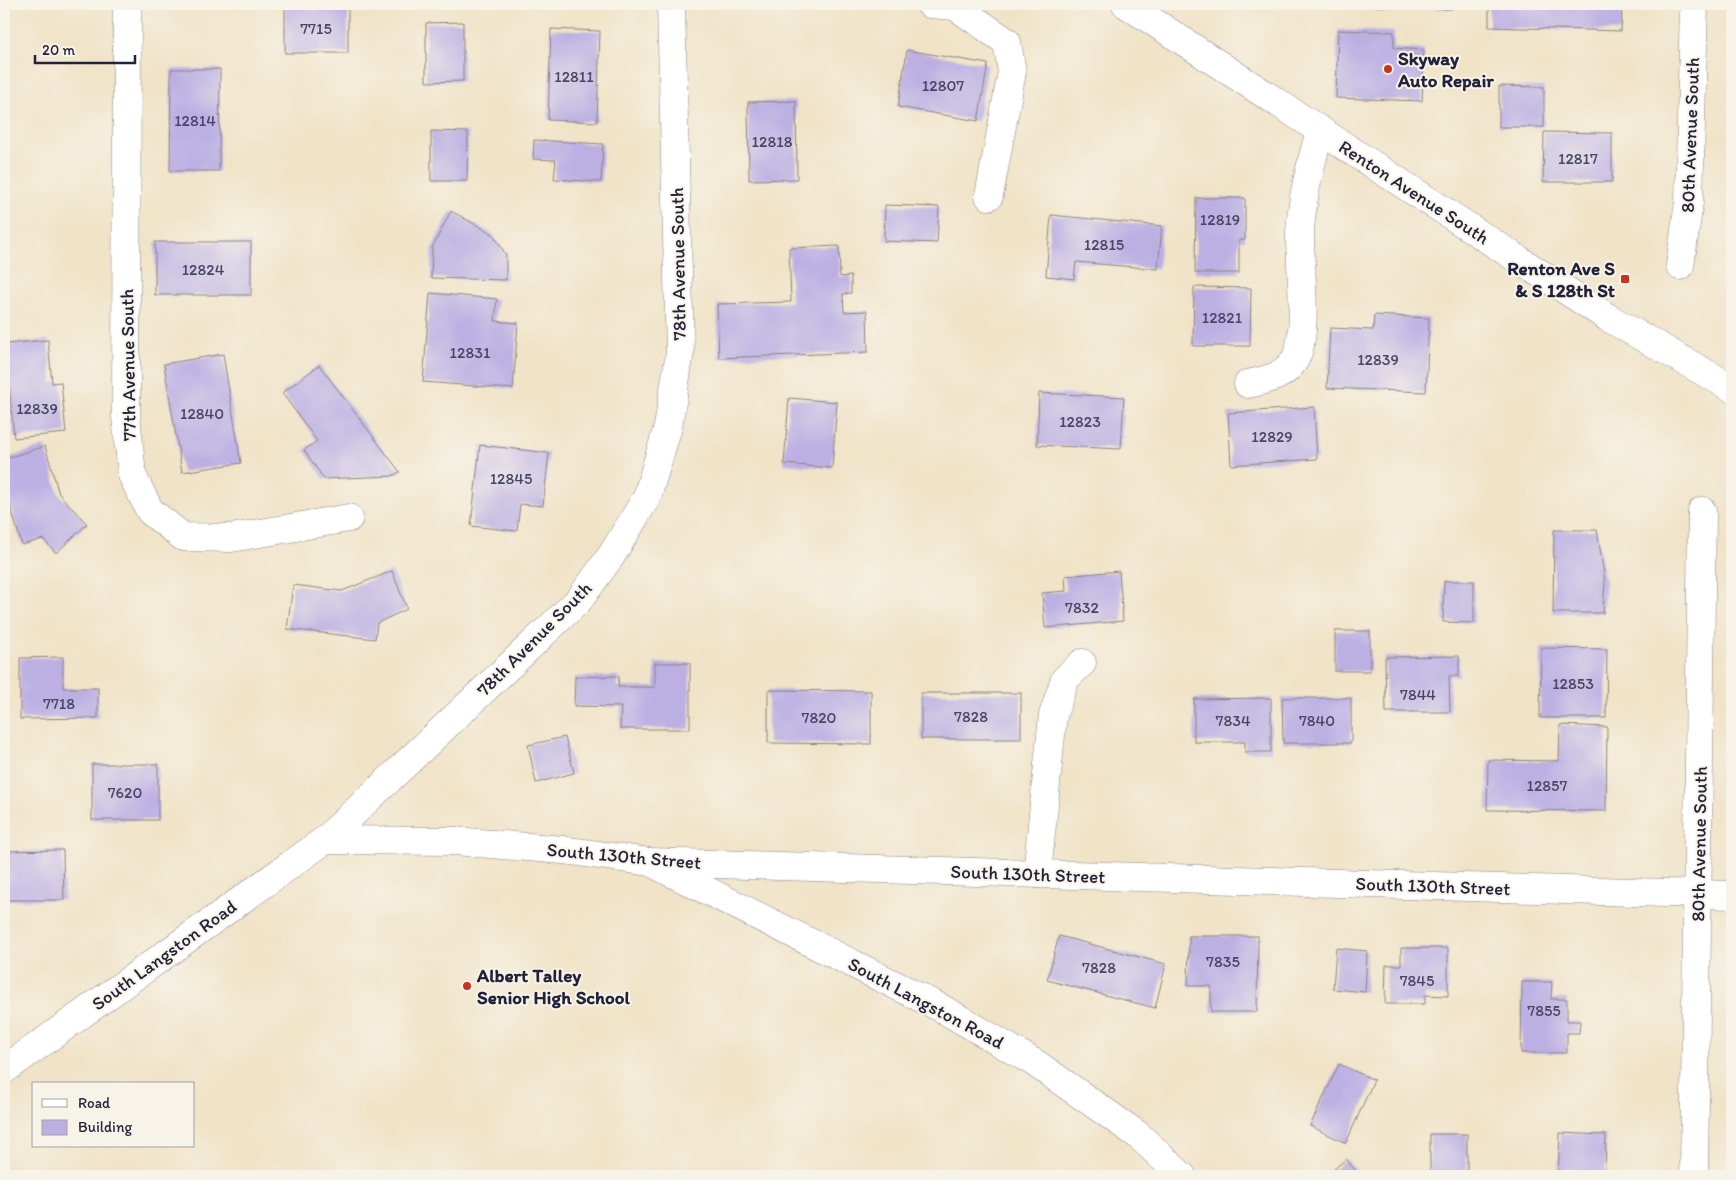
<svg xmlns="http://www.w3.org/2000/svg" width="1736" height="1180" font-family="Itim,sans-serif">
  <rect width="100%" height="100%" fill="#f7f3e8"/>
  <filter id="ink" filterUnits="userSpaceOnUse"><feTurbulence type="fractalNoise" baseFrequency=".02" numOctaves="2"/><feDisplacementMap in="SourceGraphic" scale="10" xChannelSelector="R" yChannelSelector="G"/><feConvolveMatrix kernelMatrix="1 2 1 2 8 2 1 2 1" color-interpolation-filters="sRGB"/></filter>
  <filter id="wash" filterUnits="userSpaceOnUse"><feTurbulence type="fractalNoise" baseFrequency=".0096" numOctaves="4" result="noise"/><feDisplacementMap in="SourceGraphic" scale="20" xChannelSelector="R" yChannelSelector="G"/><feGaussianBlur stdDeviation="1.12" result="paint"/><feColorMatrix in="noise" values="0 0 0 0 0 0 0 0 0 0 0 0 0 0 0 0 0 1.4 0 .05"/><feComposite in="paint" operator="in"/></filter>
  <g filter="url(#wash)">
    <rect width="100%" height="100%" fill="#f0e3c7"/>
    <g id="blocks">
      <!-- building -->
      <g fill="#bcb0e3">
        <rect x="285" y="4" width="63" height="49"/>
        <polygon points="1342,4 1452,4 1452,9 1342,5"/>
        <polygon points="1489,4 1622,4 1621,31 1489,27"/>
        <polygon points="463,22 463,81 426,82 426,23"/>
        <polygon points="551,29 600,31 597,122 548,120"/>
        <polygon points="1338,30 1394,32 1394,48 1424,50 1422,101 1336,98"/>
        <polygon points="907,50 988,64 978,121 898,107"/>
        <polygon points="171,69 220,69 219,171 170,171"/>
        <polygon points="1499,86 1544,87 1544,127 1499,127"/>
        <polygon points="796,101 797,179 749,180 748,102"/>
        <polygon points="431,131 468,132 467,181 431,181"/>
        <polygon points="1544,132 1612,133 1612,182 1543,182"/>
        <polygon points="534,140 603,144 601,182 554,179 556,160 533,159"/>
        <polygon points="1196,198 1245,198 1245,240 1239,240 1239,273 1195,273"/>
        <polygon points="885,205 939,207 937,243 884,241"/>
        <polygon points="451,211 493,234 506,255 506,280 431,278 432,248"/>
        <polygon points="1051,215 1162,226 1158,269 1076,262 1074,279 1046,276"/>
        <rect x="155" y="242" width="96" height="53"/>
        <polygon points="839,246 840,277 851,276 851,293 843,294 844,312 867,311 868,352 719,358 717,304 791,302 789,248"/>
        <polygon points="1194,287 1251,288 1250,346 1193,346"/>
        <polygon points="430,293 497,299 495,321 518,323 513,389 423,382"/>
        <polygon points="1374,315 1429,318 1426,392 1327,388 1330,328 1373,330"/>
        <polygon points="48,340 52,383 61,382 66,433 14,438 5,344"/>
        <polygon points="223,354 241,463 182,472 164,364"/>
        <polygon points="319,365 400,472 392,476 324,479 304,450 317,441 282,393"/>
        <polygon points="1039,393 1124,397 1121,449 1037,445"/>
        <polygon points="789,398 837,402 832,468 784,464"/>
        <polygon points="1314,407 1317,459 1231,465 1228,413"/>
        <polygon points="480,445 549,453 543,506 520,504 517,531 471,526"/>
        <polygon points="45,446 59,494 87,524 56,553 43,539 22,545 4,485 4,459"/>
        <polygon points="1554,530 1597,530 1605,581 1603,613 1553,613"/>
        <polygon points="392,571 407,609 377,623 375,639 287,629 293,585 342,591"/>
        <polygon points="1119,571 1123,621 1045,628 1042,593 1066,591 1065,576"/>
        <polygon points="1444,581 1474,581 1474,623 1443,622"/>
        <rect x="1335" y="631" width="35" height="40"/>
        <polygon points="1541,648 1607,649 1606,718 1540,718"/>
        <polygon points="1459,656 1459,676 1449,676 1450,712 1386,712 1385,657"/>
        <polygon points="63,657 63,688 98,688 98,718 20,719 20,658"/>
        <polygon points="655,663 690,663 690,729 620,729 621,707 574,706 575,677 619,676 618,687 655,687"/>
        <polygon points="768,690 871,691 871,744 768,743"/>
        <rect x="921" y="693" width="100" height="46"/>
        <polygon points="1271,698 1271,752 1245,752 1245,742 1194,742 1194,699"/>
        <polygon points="1282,698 1351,698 1351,743 1283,743"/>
        <polygon points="1560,725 1607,727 1606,811 1487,810 1488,760 1559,761"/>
        <polygon points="565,737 574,773 536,783 528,745"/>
        <rect x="92" y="764" width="66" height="56"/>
        <polygon points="63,850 64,900 4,900 4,851"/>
        <polygon points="1059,936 1166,964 1155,1008 1047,980"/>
        <polygon points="1189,936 1258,936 1257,1012 1211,1012 1211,986 1188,986"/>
        <polygon points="1336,948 1367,951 1365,992 1333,989"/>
        <polygon points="1401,948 1448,948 1448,996 1425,995 1425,1004 1385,1004 1386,965 1401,965"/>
        <polygon points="1522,982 1552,982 1551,999 1567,999 1567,1021 1580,1021 1579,1033 1567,1033 1567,1053 1521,1053"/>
        <polygon points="1339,1064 1374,1080 1346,1143 1310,1126"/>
        <polygon points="1560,1133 1606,1135 1605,1176 1558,1176"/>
        <rect x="1430" y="1134" width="37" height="42"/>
        <polygon points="1346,1159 1360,1176 1326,1176"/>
      </g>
    </g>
  </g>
  <g filter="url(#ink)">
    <use href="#blocks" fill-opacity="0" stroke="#898281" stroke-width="1"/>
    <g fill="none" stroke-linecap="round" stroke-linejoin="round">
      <defs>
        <g id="minor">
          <polyline points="127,4 126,416 132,475 150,511 183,537 231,538 349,518"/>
          <polyline points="930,4 955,6 959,4"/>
          <polyline points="955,6 1007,42 1012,72 989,196"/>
          <polyline points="1680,266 1689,202 1694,4"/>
          <path d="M1248,384C1267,379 1283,378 1294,361C1310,337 1299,263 1300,232C1302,196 1311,164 1320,130"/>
          <polyline points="325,840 455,841 563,850 650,862 1732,895"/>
          <polyline points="658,866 941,1008 1035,1063 1138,1135 1182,1176"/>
          <polyline points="1037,874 1053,715 1065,679 1082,663"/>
          <polyline points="4,1070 325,840 579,600 611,556 647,497 668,427 680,352 671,4"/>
          <polyline points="1694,1176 1702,511"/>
        </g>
        <polyline id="major" points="1126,4 1607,317 1732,388"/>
      </defs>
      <!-- minor casing -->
      <use href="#minor" stroke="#898281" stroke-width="29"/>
      <!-- major casing -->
      <use href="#major" stroke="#898281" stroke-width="29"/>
      <!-- minor -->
      <use href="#minor" stroke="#fff" stroke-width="28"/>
      <!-- major -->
      <use href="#major" stroke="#fff" stroke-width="28"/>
    </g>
  </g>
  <!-- markers -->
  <g fill="#c8321e" stroke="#f7f3e8" stroke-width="2">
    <circle cx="1388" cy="69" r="5"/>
    <rect x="1620" y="274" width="10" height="10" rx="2.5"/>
    <circle cx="467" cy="986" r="5"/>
  </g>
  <g text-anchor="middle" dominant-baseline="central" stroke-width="4" stroke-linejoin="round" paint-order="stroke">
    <!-- number labels -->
    <g font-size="16" fill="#484665">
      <text x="316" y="28">7715</text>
      <text x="574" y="76">12811</text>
      <text x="943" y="85">12807</text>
      <text x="195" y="120">12814</text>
      <text x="772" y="141">12818</text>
      <text x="1578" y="158">12817</text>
      <text x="1220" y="219">12819</text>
      <text x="1104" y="244">12815</text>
      <text x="203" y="269">12824</text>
      <text x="1222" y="317">12821</text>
      <text x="470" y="352">12831</text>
      <text x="1378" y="359">12839</text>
      <text x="37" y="408">12839</text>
      <text x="202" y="413">12840</text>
      <text x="1080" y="421">12823</text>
      <text x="1272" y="436">12829</text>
      <text x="511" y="478">12845</text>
      <text x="1082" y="607">7832</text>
      <text x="1573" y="683">12853</text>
      <text x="1418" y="694">7844</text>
      <text x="59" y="703">7718</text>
      <text x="971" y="716">7828</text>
      <text x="819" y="717">7820</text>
      <text x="1233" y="720">7834</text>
      <text x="1317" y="720">7840</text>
      <text x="1547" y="785">12857</text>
      <text x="125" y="792">7620</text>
      <text x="1223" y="961">7835</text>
      <text x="1099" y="967">7828</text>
      <text x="1417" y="980">7845</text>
      <text x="1544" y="1010">7855</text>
    </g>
    <!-- poi labels -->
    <g font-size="19" font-weight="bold" fill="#22223b" stroke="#f7f3e8" text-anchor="start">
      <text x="1398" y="58">Skyway<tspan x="1398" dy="22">Auto Repair</tspan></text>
      <text x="1615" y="268" text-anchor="end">Renton Ave S<tspan x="1615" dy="22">&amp; S 128th St</tspan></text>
      <text x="477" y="975">Albert Talley<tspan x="477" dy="22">Senior High School</tspan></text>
    </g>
    <!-- street labels -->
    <g font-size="19" fill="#22223b" stroke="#f7f3e8">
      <text transform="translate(1690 135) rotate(-88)">80th Avenue South</text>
      <text transform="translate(1414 192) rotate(33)">Renton Avenue South</text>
      <text transform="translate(678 264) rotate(-91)">78th Avenue South</text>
      <text transform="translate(128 365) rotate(-91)">77th Avenue South</text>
      <text transform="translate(534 639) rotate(-45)">78th Avenue South</text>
      <text transform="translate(1699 844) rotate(-89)">80th Avenue South</text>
      <text transform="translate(624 856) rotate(5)">South 130th Street</text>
      <text transform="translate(1028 874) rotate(2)">South 130th Street</text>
      <text transform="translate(1433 886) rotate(2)">South 130th Street</text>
      <text transform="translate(164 955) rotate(-36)">South Langston Road</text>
      <text transform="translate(926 1003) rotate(28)">South Langston Road</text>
    </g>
  </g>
  <!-- margin -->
  <rect width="1736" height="1180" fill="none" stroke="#f7f3e8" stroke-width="20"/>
  <!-- legend -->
  <rect x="32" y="1082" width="162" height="65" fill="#f7f3e8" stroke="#a29fa3"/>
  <rect x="42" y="1099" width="25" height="8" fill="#ffffff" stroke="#a29fa3"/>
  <text x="78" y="1108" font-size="15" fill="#22223b">Road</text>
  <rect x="42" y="1120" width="25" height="15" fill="#bcb0e3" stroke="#a29fa3"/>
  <text x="78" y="1132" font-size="15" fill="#22223b">Building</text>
  <!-- scale -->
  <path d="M35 55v8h100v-8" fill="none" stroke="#22223b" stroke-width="2.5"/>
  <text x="42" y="55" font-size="15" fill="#22223b" stroke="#f7f3e8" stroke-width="4" paint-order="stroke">20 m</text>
</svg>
